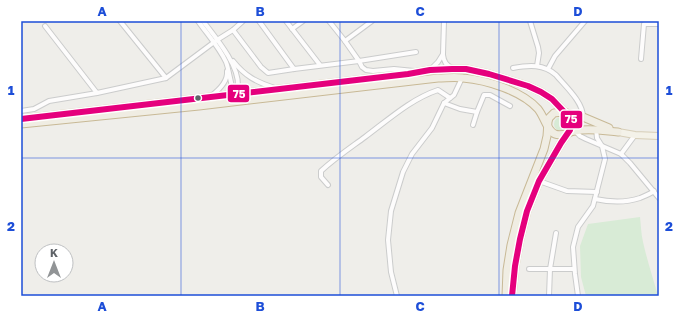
<svg xmlns="http://www.w3.org/2000/svg" width="680" height="317" font-family="'Golos Text',sans-serif">
  <rect width="100%" height="100%" fill="#efeeea"/>
  <!-- green -->
  <g fill="#d8ebd6">
    <circle cx="561" cy="124" r="7"/>
    <path d="M640,217C641,225 641,234 643,242C647,260 653,278 658,296H586L581,277L580,246L588,224Z"/>
  </g>
  <g fill="none" stroke-linecap="round" stroke-linejoin="round">
    <defs>
      <g id="street">
        <polyline points="120,21 166,78 217,40 233,30 243,21"/>
        <path d="M198,21C207,34 219,47 226,62C230,72 230,87 236,95C238,97 241,98 244,99"/>
        <path d="M203,21C216,38 239,65 238,86C238,89 237,93 236,95"/>
        <polyline points="259,21 294,69"/>
        <polyline points="286,21 320,65"/>
        <polyline points="329,21 345,41 359,61 362,67 366,70 373,71 394,69 414,71"/>
        <polyline points="530,21 538,47 539,53 537,66"/>
        <polyline points="45,26 97,93"/>
        <polyline points="292,29 303,21"/>
        <polyline points="233,30 261,67 268,73 294,69 359,61 416,52"/>
        <polyline points="345,41 372,21"/>
        <path d="M443,55C444,62 446,65 452,68"/>
        <polyline points="641,59 644,24 659,24"/>
        <path d="M233,61C245,76 256,82 275,88"/>
        <path d="M513,68C529,65 544,64 556,75C566,87 583,102 583,117"/>
        <polyline points="548,69 555,56 585,21"/>
        <polyline points="430,70 438,62 443,54 444,21"/>
        <path d="M211,96C219,90 228,82 227,71"/>
        <polyline points="444,103 460,109 477,112"/>
        <polyline points="21,111 34,109 49,101 97,93 166,78"/>
        <polyline points="473,125 477,112 484,95 490,95 510,106"/>
        <polyline points="575,131 580,136 586,139 621,154 630,163 659,198"/>
        <polyline points="621,154 635,135"/>
        <polyline points="539,181 567,191 597,192"/>
        <path d="M328,185L321,177V171C335,158 350,148 365,137C388,120 411,99 438,90L450,98"/>
        <path d="M595,199C609,202 625,203 640,198C645,196 650,194 654,191"/>
        <polyline points="529,269 574,269"/>
        <polyline points="397,296 391,272 388,240 391,211 403,172 412,154 432,128 444,103 454,95 462,78"/>
        <polyline points="549,296 550,269 556,233"/>
        <polyline points="578,296 575,274 573,247 578,227 593,206 605,159 602,146 597,138 596,129"/>
      </g>
      <polyline id="primary" points="618,132 635,135 659,136"/>
      <g id="highway">
        <polyline points="21,119 408,74 430,70 452,69 466,69 489,74 528,86 541,92 552,99 571,119 572,122 570,130 561,143 539,181 527,211 520,239 515,266 512,296"/>
        <path d="M21,124L199,106L438,78C446,78 455,77 463,78C487,80 522,91 538,109C544,116 547,131 555,134C562,137 568,132 575,131C589,128 605,131 618,132"/>
        <polyline points="506,296 507,270 511,245 519,213 544,149 547,136 548,122 549,118 554,113 562,112 583,117 609,128"/>
      </g>
    </defs>
    <!-- street casing -->
    <use href="#street" stroke="#cbcccc" stroke-width="6"/>
    <!-- primary casing -->
    <use href="#primary" stroke="#d7ceb8" stroke-width="8"/>
    <!-- highway casing -->
    <use href="#highway" stroke="#c8b996" stroke-width="9"/>
    <!-- street -->
    <use href="#street" stroke="#fdfcfc" stroke-width="4"/>
    <!-- primary -->
    <use href="#primary" stroke="#f4f2e9" stroke-width="6"/>
    <!-- highway -->
    <use href="#highway" stroke="#f0ede3" stroke-width="7"/>
    <defs>
      <polyline id="bus-1" points="21,119 408,74 430,70 452,69 466,69 489,74 528,86 541,92 552,99 571,119 572,122 570,130 561,143 539,181 527,211 520,239 515,266 512,296"/>
    </defs>
    <!-- bus-1 casing -->
    <use href="#bus-1" stroke="#fff" stroke-width="9"/>
    <!-- bus-1 -->
    <use href="#bus-1" stroke="#e5007d" stroke-width="6"/>
  </g>
  <!-- grid -->
  <path fill="none" stroke="#1d4ed8" stroke-width="1" stroke-opacity="0.55" d="M181,21V296M340,21V296M499,21V296M21,158H659"/>
  <!-- markers -->
  <circle fill="#5f6368" stroke="#fff" stroke-width="1.5" cx="198" cy="98" r="3.5"/>
  <g stroke="#fff" stroke-width="1.5">
    <rect x="227" y="84" width="23" height="19" rx="4" fill="#e5007d"/>
    <rect x="560" y="110" width="23" height="19" rx="4" fill="#e5007d"/>
  </g>
  <g font-size="11" text-anchor="middle" font-weight="bold" fill="#fff">
    <text x="239" y="98">75</text>
    <text x="571" y="123">75</text>
  </g>
  <!-- border -->
  <rect width="680" height="317" fill="none" stroke="#ffffff" stroke-width="44"/>
  <!-- north arrow -->
  <g transform="translate(54 263)"><circle r="19" fill="#ffffff" stroke="#bfc1c3"/>
  <path d="M0-3L7 15L0 10L-7 15Z" fill="#919496"/>
  <text y="-6" font-size="11" font-weight="bold" text-anchor="middle" fill="#5f6368">K</text>
  </g>
  <rect x="22" y="22" width="636" height="273" fill="none" stroke="#1d4ed8" stroke-width="1.5"/>
  <g font-size="13" text-anchor="middle" font-weight="bold" fill="#1d4ed8">
    <text x="102" y="16">A</text>
    <text x="260" y="16">B</text>
    <text x="420" y="16">C</text>
    <text x="578" y="16">D</text>
    <text x="11" y="95">1</text>
    <text x="669" y="95">1</text>
    <text x="11" y="231">2</text>
    <text x="669" y="231">2</text>
    <text x="102" y="311">A</text>
    <text x="260" y="311">B</text>
    <text x="420" y="311">C</text>
    <text x="578" y="311">D</text>
  </g>
</svg>
